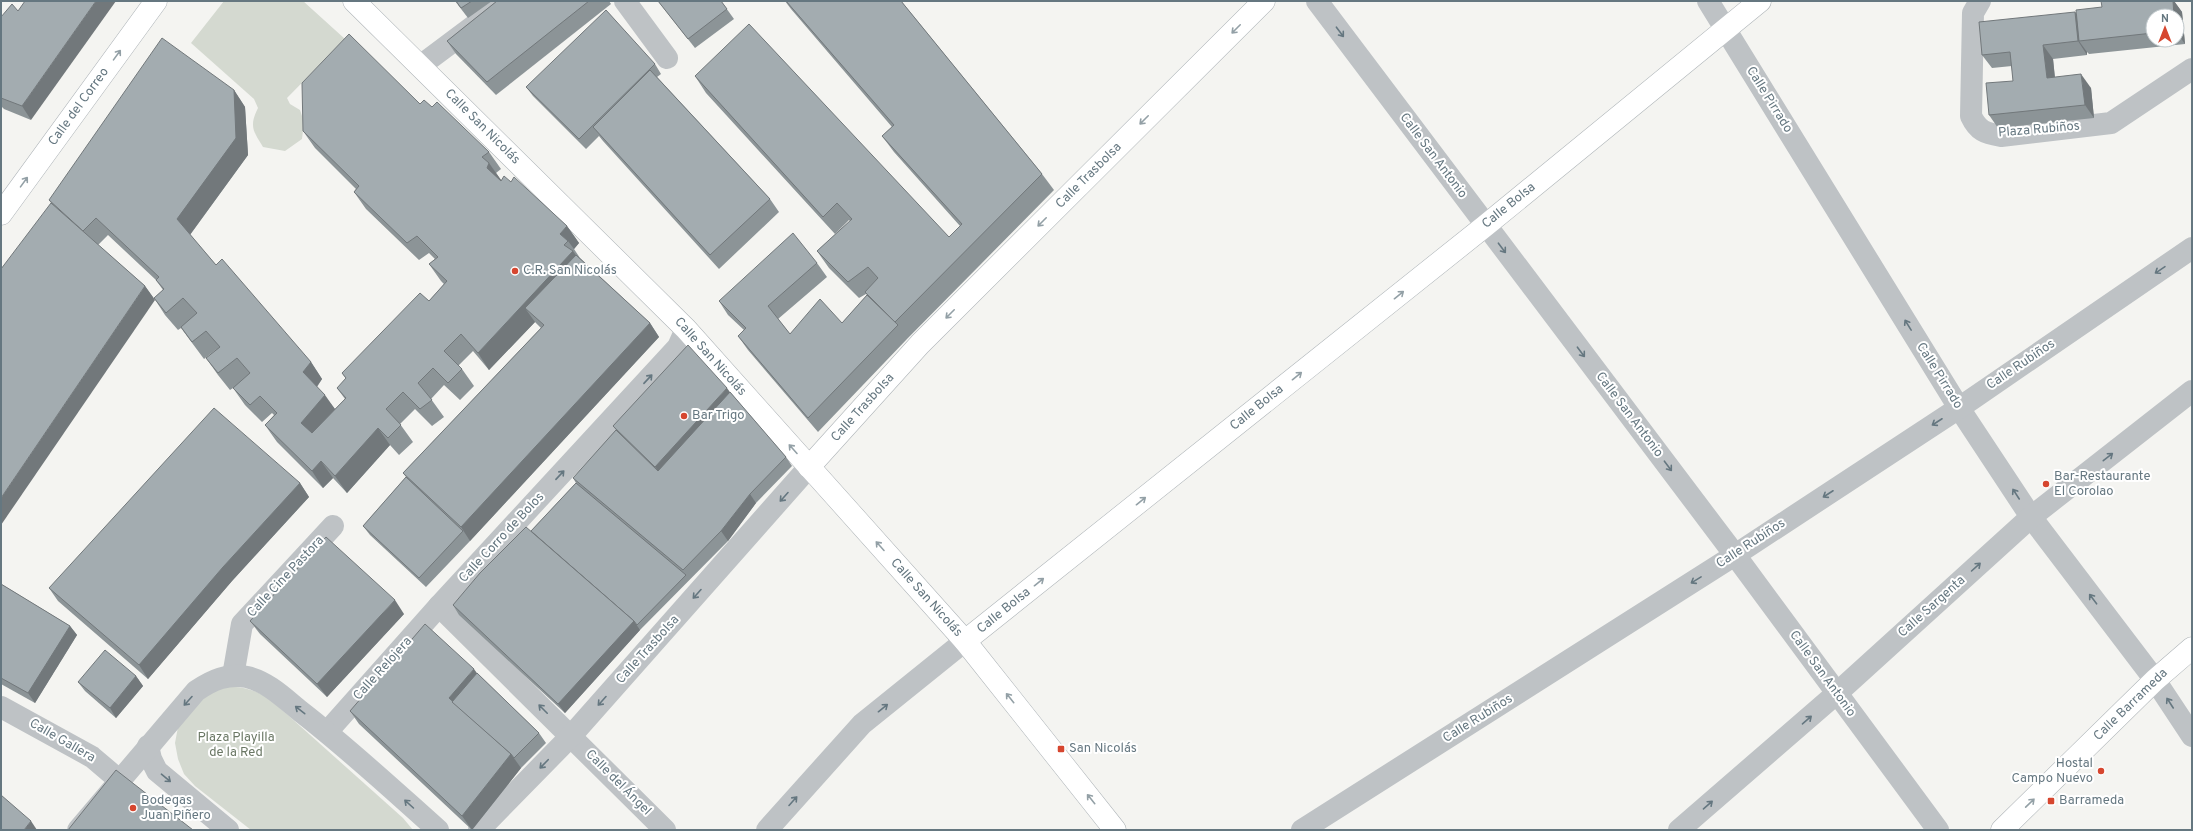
<svg xmlns="http://www.w3.org/2000/svg" width="2193" height="831" font-family="Overpass,sans-serif">
  <rect width="100%" height="100%" fill="#f4f4f1"/>
  <!-- green -->
  <g fill="#d4d9d0">
    <path d="M224,1H303L345,39L287,98L290,104L300,110L304,122L302,139L285,151L263,147C253,131 249,126 258,108L254,99L191,43Z"/>
    <path d="M226,686C244,687 256,690 271,700L403,818L413,830H251L195,786L184,774L178,759L175,743L178,727L196,700Z"/>
  </g>
  <g fill="none" stroke-linecap="round" stroke-linejoin="round">
    <defs>
      <g id="secondary">
        <polyline points="354,1 686,329 965,641 1115,830"/>
        <polyline points="1,214 156,1"/>
        <polyline points="809,467 920,344 1264,1"/>
        <polyline points="965,641 1485,226 1760,1"/>
        <polyline points="2002,830 2155,680 2192,648"/>
      </g>
    </defs>
    <!-- secondary casing -->
    <use href="#secondary" stroke="#aeb4b8" stroke-width="23"/>
    <!-- street -->
    <g stroke="#bec2c5" stroke-width="22">
      <polyline points="625,1 667,58"/>
      <polyline points="1317,1 1735,555 1938,830"/>
      <polyline points="1708,1 1959,408 2031,517 2155,680 2192,736"/>
      <path d="M1980,1L1973,13L1971,116C1978,131 1985,133 2001,136L2111,123L2192,69"/>
      <polyline points="420,66 507,1"/>
      <polyline points="439,606 665,830"/>
      <polyline points="233,676 242,624 333,526"/>
      <polyline points="1,707 92,757 119,780"/>
      <polyline points="327,732 439,606 678,347 686,329"/>
      <polyline points="148,746 151,759 157,771 228,830"/>
      <path d="M78,830L196,691C212,680 228,673 247,677C268,682 284,698 300,711C348,748 393,790 438,830"/>
      <polyline points="479,830 571,736 809,467"/>
      <polyline points="767,830 862,724 965,641"/>
      <polyline points="1302,830 1735,555 1959,408 2192,248"/>
      <polyline points="1679,830 1836,694 2031,517 2192,391"/>
    </g>
    <!-- secondary -->
    <use href="#secondary" stroke="#fff" stroke-width="22"/>
  </g>
  <!-- wall -->
  <g fill="#8c9497" fill-rule="evenodd">
    <polygon points="455,1 492,1 468,18"/>
    <polygon points="497,1 609,1 611,4 496,95 456,54 447,41"/>
    <polygon points="658,1 721,1 734,19 695,48"/>
    <polygon points="785,1 901,1 1042,174 1054,190 907,339 818,432 748,350 738,336 744,330 728,315 719,301 817,263 827,277 778,319 790,334 842,323 867,295 866,294 859,298 829,268 817,251 850,221 849,220 835,234 706,93 695,76 949,237 960,226 894,152 882,136 892,127 791,9"/>
    <path d="M2174,1L2182,12L2185,44L2089,54L2087,52V55L2053,59L2055,77L2091,88L2094,118L1998,128L1989,115L2013,81L2012,66L1992,68L1982,55L2075,12L2077,15L2102,7ZM2153,16H2177V40H2153Z"/>
    <polygon points="1,17 31,120 4,109 1,106"/>
    <polygon points="655,64 661,74 657,77 770,199 779,212 719,269 603,141 599,136 586,149 533,96 526,87"/>
    <polygon points="234,90 245,107 248,155 190,235 216,265 311,362 322,379 317,387 335,409 345,399 337,388 346,379 342,373 429,301 444,284 441,281 429,264 435,259 429,253 419,260 366,209 354,192 356,189 315,148 303,131 420,104 432,107 489,152 501,169 496,173 501,180 511,182 567,226 579,243 574,249 580,258 650,323 659,337 470,541 426,587 370,535 363,526 406,477 403,473 541,328 535,322 489,370 473,351 458,366 462,369 474,386 460,400 444,385 431,399 444,417 432,426 415,409 400,424 413,442 399,455 390,445 347,493 333,478 323,488 277,442 265,425 274,415 272,413 262,422 245,405 233,388 230,390 218,375 206,358 218,348 204,359 181,328 178,330 165,315 154,298 163,290 156,280 108,235 98,245 145,286 155,300 51,203 49,200"/>
    <polygon points="730,392 786,457 792,466 756,503 728,541 640,630 565,713 459,615 453,605 531,531 576,483 573,478 616,430 613,426"/>
    <polygon points="300,483 309,497 232,581 148,679 58,601 49,588"/>
    <polygon points="1,584 70,626 77,635 35,703 1,684"/>
    <polygon points="404,614 327,697 260,634 250,621"/>
    <polygon points="477,673 539,733 546,743 521,768 472,830 359,724 350,711"/>
    <polygon points="136,676 143,686 116,718 85,691 78,682"/>
  </g>
  <!-- shaded-wall -->
  <g fill="#72787b">
    <polygon points="96,1 116,1 31,120 22,106"/>
    <polygon points="2173,1 2174,1 2182,12 2185,44 2177,33 2177,16 2174,16"/>
    <polygon points="2075,12 2084,26 2079,41 2087,52 2087,55 2078,41"/>
    <polygon points="2043,45 2053,59 2056,91 2047,78"/>
    <polygon points="2081,74 2091,88 2094,118 2085,105"/>
    <polygon points="234,90 245,107 248,155 189,236 177,219"/>
    <polygon points="489,163 501,180 498,185 487,168"/>
    <polygon points="567,226 579,243 574,249 568,241 560,234"/>
    <polygon points="573,251 585,268 525,308 535,322 489,370 478,353"/>
    <polygon points="145,286 155,300 1,525 1,498"/>
    <polygon points="650,323 659,337 470,541 461,527"/>
    <polygon points="311,362 322,379 315,389 303,372"/>
    <polygon points="727,388 737,402 665,480 655,467"/>
    <polygon points="325,395 337,412 313,439 301,423"/>
    <polygon points="378,428 390,445 347,493 335,476"/>
    <polygon points="321,461 333,478 323,488 312,471"/>
    <polygon points="300,483 309,497 232,581 148,679 139,665 223,567"/>
    <polygon points="750,494 756,503 728,541 721,531"/>
    <polygon points="395,600 404,614 327,697 317,684"/>
    <polygon points="634,621 640,630 565,713 558,704"/>
    <polygon points="70,626 77,635 35,703 28,693"/>
    <polygon points="474,669 484,683 460,710 449,698"/>
    <polygon points="136,676 143,686 116,718 110,708"/>
    <polygon points="511,754 521,768 472,830 462,816"/>
    <polygon points="31,821 37,830 24,830"/>
  </g>
  <!-- building -->
  <g fill="#a3acb0" stroke="#72787b">
    <polygon points="25,1 96,1 22,106 1,98 1,17 12,4 18,11"/>
    <polygon points="456,1 472,1 461,8"/>
    <polygon points="497,1 589,1 487,82 447,41"/>
    <polygon points="658,1 721,1 727,9 688,39"/>
    <polygon points="786,1 901,1 1042,174 895,322 865,292 878,278 868,267 848,282 817,251 852,219 837,203 823,217 695,76 749,24 949,237 962,224 882,136 894,125"/>
    <polygon points="2101,1 2173,1 2174,16 2153,16 2153,33 2079,41 2076,10 2102,7"/>
    <polygon points="606,10 655,64 579,139 526,87"/>
    <polygon points="2075,12 2078,41 2043,45 2047,78 2081,74 2085,105 1989,115 1986,83 2013,81 2010,52 1982,55 1979,22"/>
    <polygon points="349,34 420,104 424,100 432,107 437,102 489,152 482,157 489,163 487,168 501,181 504,176 511,182 514,177 567,226 560,234 568,241 564,245 573,251 478,353 461,334 444,351 462,369 448,383 433,368 418,383 432,400 420,409 403,392 386,409 401,425 388,438 378,428 335,476 321,461 312,471 265,425 277,413 260,396 250,405 233,388 250,373 237,358 218,373 206,358 220,347 206,331 192,342 181,327 197,313 183,298 166,313 154,298 164,289 156,280 159,277 96,218 83,231 49,200 162,38 234,90 236,138 177,219 216,265 222,259 311,362 303,372 325,395 301,423 312,433 346,398 337,388 346,378 342,373 420,293 429,301 447,281 429,264 438,257 417,236 407,243 354,192 359,186 303,131 302,83"/>
    <polygon points="650,70 770,199 710,255 593,127"/>
    <polygon points="51,203 145,286 1,498 1,269"/>
    <polygon points="793,233 817,263 768,306 790,334 820,299 842,323 867,295 898,325 808,418 738,336 746,328 719,301"/>
    <polygon points="576,255 650,323 461,527 403,473 544,325 525,308"/>
    <polygon points="688,345 727,388 655,467 613,426"/>
    <polygon points="730,392 786,457 750,494 721,531 683,570 573,478 616,430 658,471"/>
    <polygon points="214,408 300,483 223,567 139,665 49,588"/>
    <polygon points="406,477 463,531 419,578 363,526"/>
    <polygon points="576,483 686,575 637,625 634,621 531,531"/>
    <polygon points="526,527 634,621 558,704 453,605 480,573"/>
    <polygon points="326,537 395,600 317,684 250,621"/>
    <polygon points="1,584 70,626 28,693 1,678"/>
    <polygon points="425,624 474,669 449,698 511,754 462,816 350,711"/>
    <polygon points="105,650 136,676 110,708 78,682"/>
    <polygon points="477,673 539,733 514,758 511,754 452,702"/>
    <polygon points="116,770 193,830 68,830"/>
    <polygon points="1,795 31,821 24,830 1,830"/>
  </g>
  <!-- one-way arrows -->
  <defs><path id="oneway-shaft" d="M-6 0H5M1.5-3L5.5 0L1.5 3" fill="none" stroke-width="1.6" stroke-linecap="round" stroke-linejoin="round"/></defs>
  <g stroke="#93a0a6">
    <use href="#oneway-shaft" transform="translate(1236 29) rotate(135)"/>
    <use href="#oneway-shaft" transform="translate(117 55) rotate(-54)"/>
    <use href="#oneway-shaft" transform="translate(1144 120) rotate(135)"/>
    <use href="#oneway-shaft" transform="translate(24 182) rotate(-54)"/>
    <use href="#oneway-shaft" transform="translate(1042 222) rotate(135)"/>
    <use href="#oneway-shaft" transform="translate(1399 295) rotate(-39)"/>
    <use href="#oneway-shaft" transform="translate(950 314) rotate(135)"/>
    <use href="#oneway-shaft" transform="translate(1297 376) rotate(-39)"/>
    <use href="#oneway-shaft" transform="translate(793 449) rotate(-132)"/>
    <use href="#oneway-shaft" transform="translate(1141 501) rotate(-39)"/>
    <use href="#oneway-shaft" transform="translate(880 546) rotate(-132)"/>
    <use href="#oneway-shaft" transform="translate(1039 582) rotate(-39)"/>
    <use href="#oneway-shaft" transform="translate(1010 698) rotate(-129)"/>
    <use href="#oneway-shaft" transform="translate(1091 799) rotate(-129)"/>
    <use href="#oneway-shaft" transform="translate(2030 803) rotate(-44)"/>
  </g>
  <g stroke="#657780">
    <use href="#oneway-shaft" transform="translate(1340 32) rotate(53)"/>
    <use href="#oneway-shaft" transform="translate(1502 248) rotate(53)"/>
    <use href="#oneway-shaft" transform="translate(2160 270) rotate(146)"/>
    <use href="#oneway-shaft" transform="translate(1908 325) rotate(-122)"/>
    <use href="#oneway-shaft" transform="translate(1581 352) rotate(53)"/>
    <use href="#oneway-shaft" transform="translate(648 379) rotate(-47)"/>
    <use href="#oneway-shaft" transform="translate(1937 422) rotate(147)"/>
    <use href="#oneway-shaft" transform="translate(2108 457) rotate(-38)"/>
    <use href="#oneway-shaft" transform="translate(1668 466) rotate(53)"/>
    <use href="#oneway-shaft" transform="translate(560 475) rotate(-47)"/>
    <use href="#oneway-shaft" transform="translate(1828 494) rotate(147)"/>
    <use href="#oneway-shaft" transform="translate(2016 494) rotate(-123)"/>
    <use href="#oneway-shaft" transform="translate(784 497) rotate(132)"/>
    <use href="#oneway-shaft" transform="translate(1976 567) rotate(-42)"/>
    <use href="#oneway-shaft" transform="translate(1696 580) rotate(148)"/>
    <use href="#oneway-shaft" transform="translate(697 594) rotate(132)"/>
    <use href="#oneway-shaft" transform="translate(2093 599) rotate(-127)"/>
    <use href="#oneway-shaft" transform="translate(188 701) rotate(132)"/>
    <use href="#oneway-shaft" transform="translate(602 701) rotate(132)"/>
    <use href="#oneway-shaft" transform="translate(2170 703) rotate(-123)"/>
    <use href="#oneway-shaft" transform="translate(883 708) rotate(-39)"/>
    <use href="#oneway-shaft" transform="translate(543 709) rotate(-135)"/>
    <use href="#oneway-shaft" transform="translate(300 710) rotate(-142)"/>
    <use href="#oneway-shaft" transform="translate(1807 720) rotate(-41)"/>
    <use href="#oneway-shaft" transform="translate(544 764) rotate(134)"/>
    <use href="#oneway-shaft" transform="translate(166 778) rotate(40)"/>
    <use href="#oneway-shaft" transform="translate(793 801) rotate(-48)"/>
    <use href="#oneway-shaft" transform="translate(409 804) rotate(-138)"/>
    <use href="#oneway-shaft" transform="translate(1708 805) rotate(-41)"/>
  </g>
  <!-- markers -->
  <g fill="#d6462f" stroke="#fff" stroke-width="1.5">
    <circle cx="515" cy="271" r="4"/>
    <circle cx="684" cy="416" r="4"/>
    <circle cx="2046" cy="484" r="4"/>
    <rect x="1057" y="745" width="8" height="8" rx="2"/>
    <circle cx="2101" cy="771" r="4"/>
    <rect x="2047" y="797" width="8" height="8" rx="2"/>
    <circle cx="133" cy="808" r="4"/>
  </g>
  <g text-anchor="middle" dominant-baseline="central" stroke-width="4" stroke-linejoin="round" paint-order="stroke">
    <!-- street labels -->
    <g font-size="13" fill="#657780" stroke="#fff">
      <text transform="translate(1769 100) rotate(58)">Calle Pirrado</text>
      <text transform="translate(79 107) rotate(-54)">Calle del Correo</text>
      <text transform="translate(482 127) rotate(45)">Calle San Nicolás</text>
      <text transform="translate(2039 130) rotate(-5)">Plaza Rubiños</text>
      <text transform="translate(1433 156) rotate(53)">Calle San Antonio</text>
      <text transform="translate(1089 176) rotate(-45)">Calle Trasbolsa</text>
      <text transform="translate(1509 206) rotate(-39)">Calle Bolsa</text>
      <text transform="translate(710 357) rotate(48)">Calle San Nicolás</text>
      <text transform="translate(2021 365) rotate(-34)">Calle Rubiños</text>
      <text transform="translate(1939 376) rotate(58)">Calle Pirrado</text>
      <text transform="translate(863 408) rotate(-48)">Calle Trasbolsa</text>
      <text transform="translate(1257 408) rotate(-39)">Calle Bolsa</text>
      <text transform="translate(1629 415) rotate(53)">Calle San Antonio</text>
      <text transform="translate(502 538) rotate(-47)">Calle Corro de Bolos</text>
      <text transform="translate(1751 544) rotate(-33)">Calle Rubiños</text>
      <text transform="translate(286 577) rotate(-47)">Calle Cine Pastora</text>
      <text transform="translate(926 598) rotate(48)">Calle San Nicolás</text>
      <text transform="translate(1932 607) rotate(-42)">Calle Sargenta</text>
      <text transform="translate(1004 611) rotate(-39)">Calle Bolsa</text>
      <text transform="translate(648 650) rotate(-48)">Calle Trasbolsa</text>
      <text transform="translate(383 669) rotate(-48)">Calle Relojera</text>
      <text transform="translate(1822 674) rotate(54)">Calle San Antonio</text>
      <text transform="translate(2131 705) rotate(-44)">Calle Barrameda</text>
      <text transform="translate(1478 719) rotate(-32)">Calle Rubiños</text>
      <text transform="translate(62 741) rotate(30)">Calle Gallera</text>
      <text transform="translate(618 783) rotate(45)">Calle del Ángel</text>
    </g>
    <!-- poi labels -->
    <g font-size="13" fill="#657780" stroke="#fff" text-anchor="start">
      <text x="523" y="271">C.R. San Nicolás</text>
      <text x="692" y="416">Bar Trigo</text>
      <text x="2054" y="477">Bar-Restaurante<tspan x="2054" dy="15">El Corolao</tspan></text>
      <text x="1069" y="749">San Nicolás</text>
      <text x="2093" y="764" text-anchor="end">Hostal<tspan x="2093" dy="15">Campo Nuevo</tspan></text>
      <text x="141" y="801">Bodegas<tspan x="141" dy="15">Juan Piñero</tspan></text>
      <text x="2059" y="801">Barrameda</text>
    </g>
    <!-- park labels -->
    <g font-size="13" fill="#6a7764" stroke="#fff">
      <text x="236" y="738">Plaza Playilla<tspan x="236" dy="15">de la Red</tspan></text>
    </g>
  </g>
  <!-- border -->
  <rect width="2193" height="831" fill="none" stroke="#657780" stroke-width="4"/>
  <!-- north arrow -->
  <g transform="translate(2165 28)"><circle r="19" fill="#ffffff" stroke="#c1c9cc"/>
  <path d="M0-3L7 15L0 10L-7 15Z" fill="#d6462f"/>
  <text y="-6" font-size="11" font-weight="bold" text-anchor="middle" fill="#657780">N</text>
  </g>
</svg>
